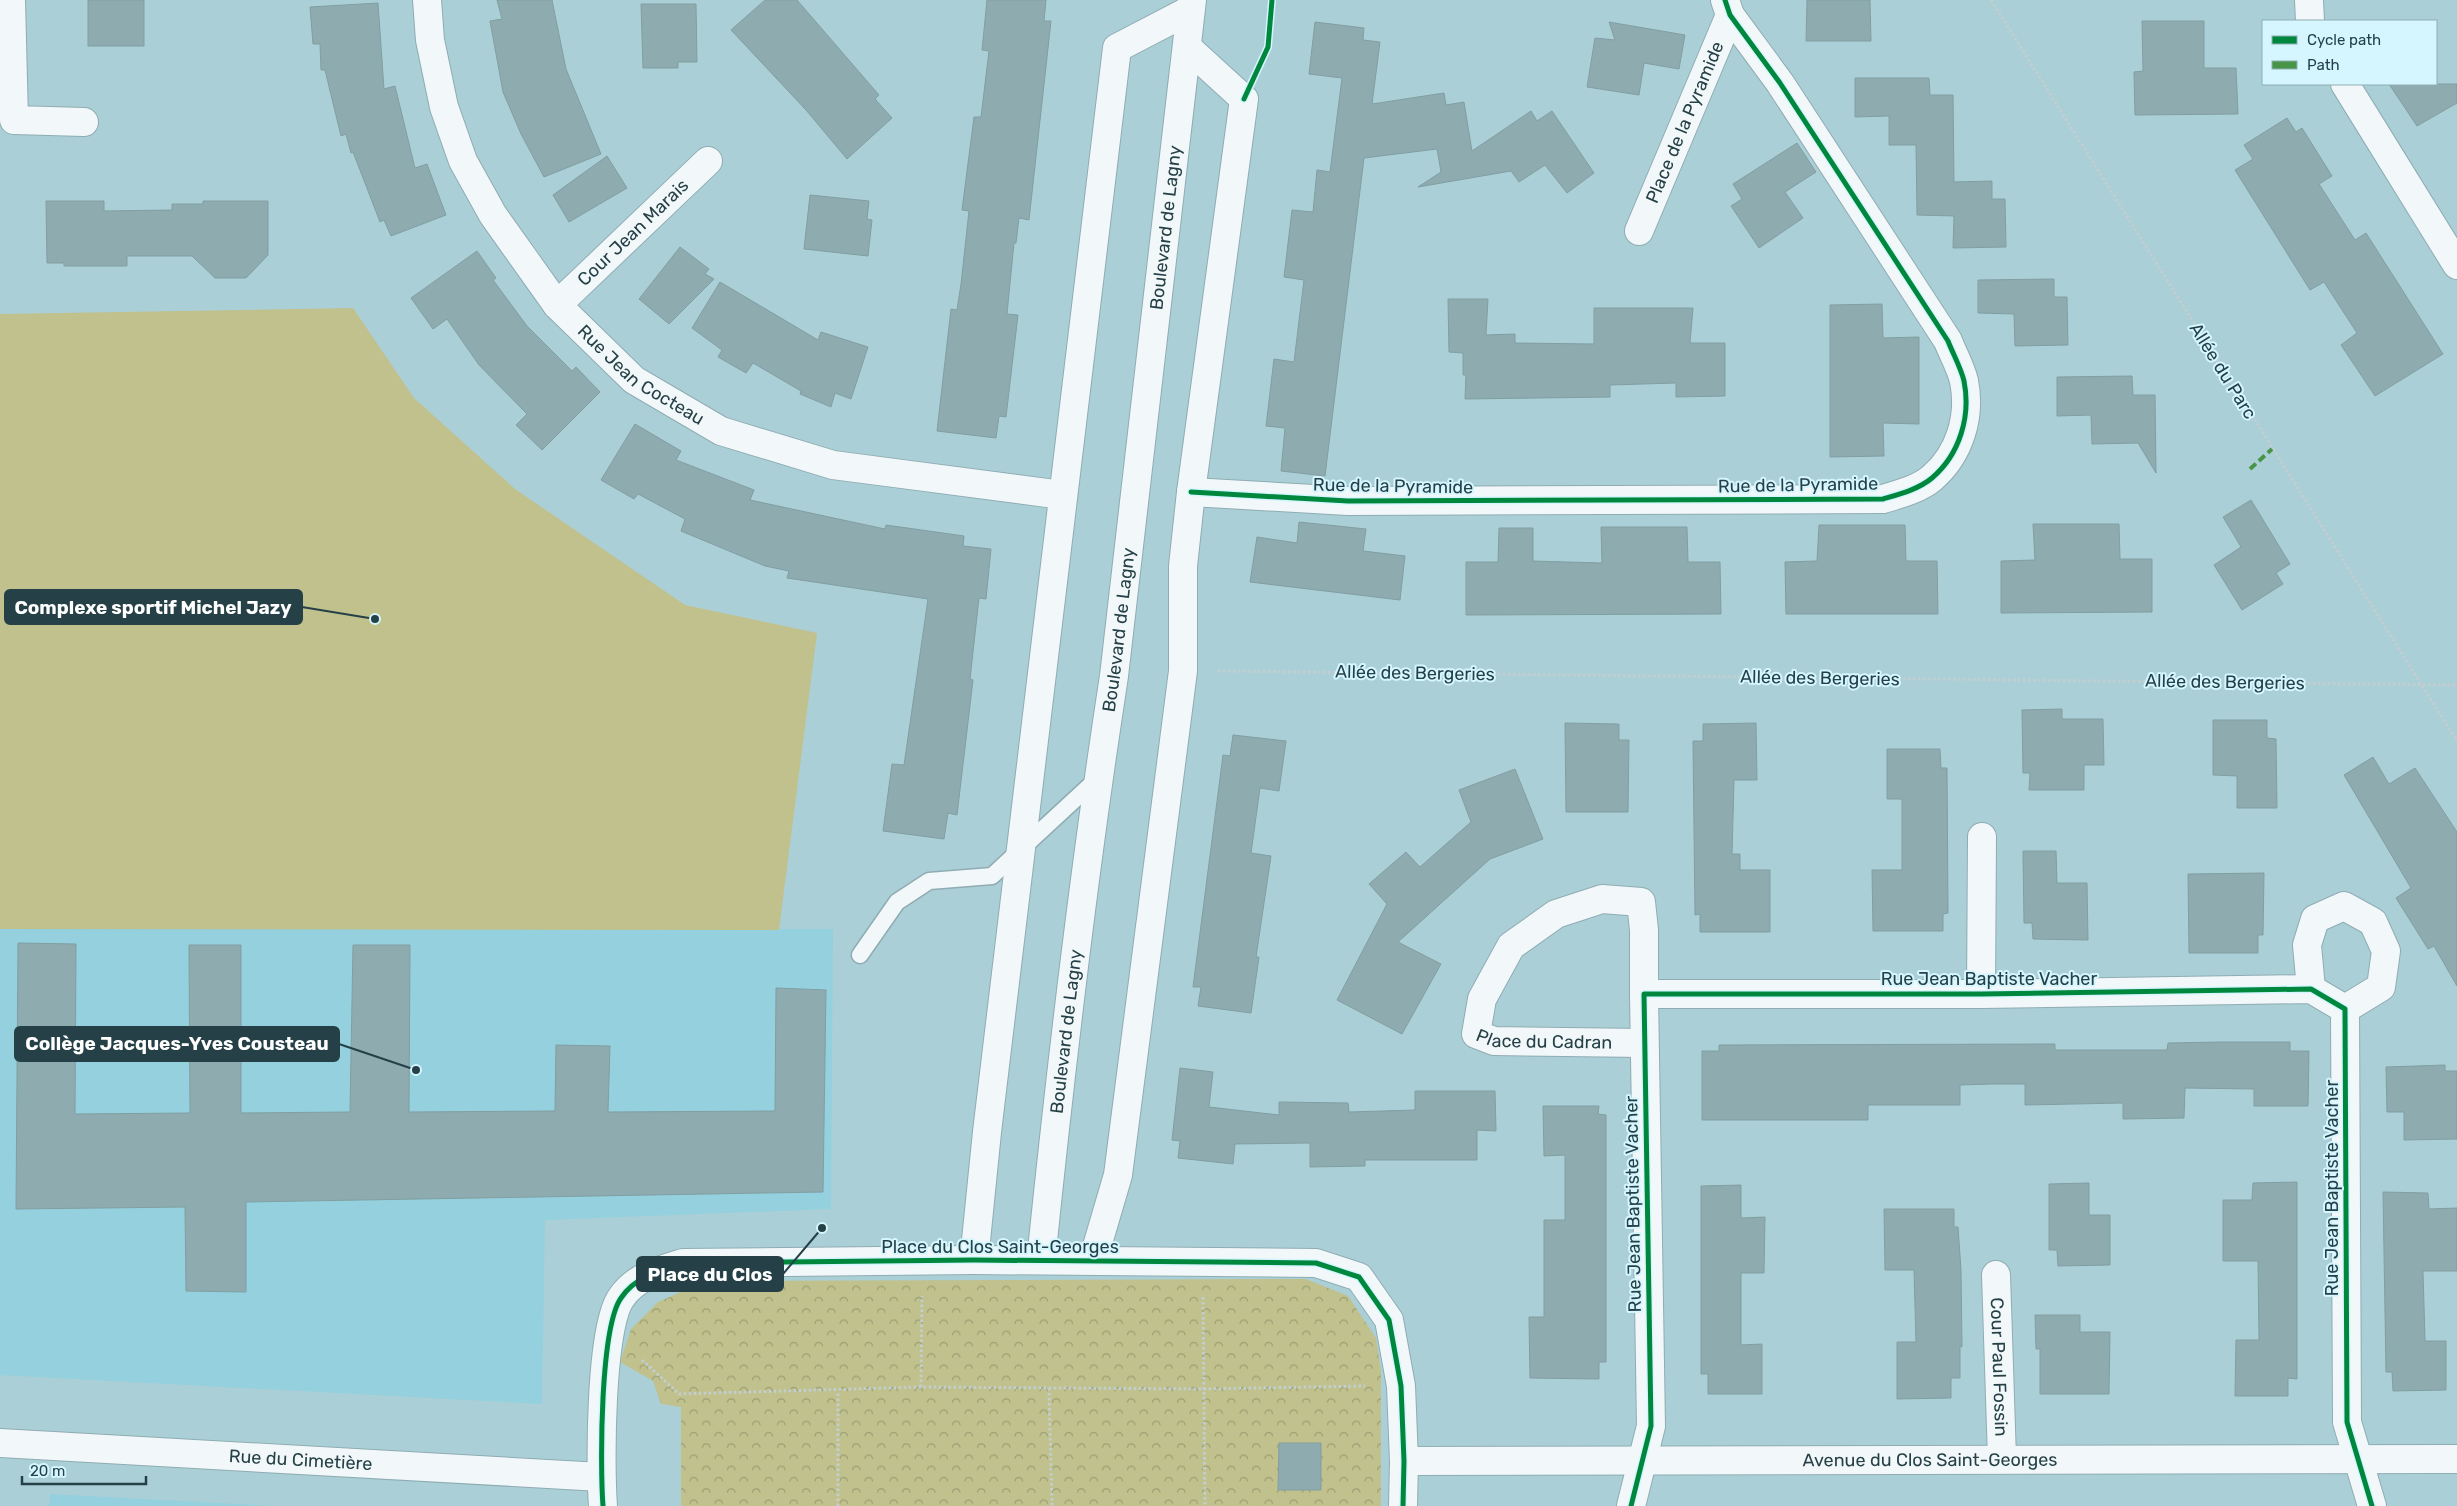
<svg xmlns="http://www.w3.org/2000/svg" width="2457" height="1506" font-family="Rubik,sans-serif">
  <defs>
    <pattern id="park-crowns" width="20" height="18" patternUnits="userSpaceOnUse" patternTransform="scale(1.25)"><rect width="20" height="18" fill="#c0c18c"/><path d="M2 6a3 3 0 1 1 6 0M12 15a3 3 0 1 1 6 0" fill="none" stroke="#9c9e74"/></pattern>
  </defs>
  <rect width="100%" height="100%" fill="#abcfd7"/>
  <!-- built -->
  <g fill="#94d0dd">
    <polygon points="0,929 833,929 831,1209 545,1220 542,1404 0,1375"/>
    <polygon points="50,1494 274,1506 49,1506"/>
  </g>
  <!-- grass -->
  <polygon fill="#c0c18c" points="353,308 414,398 515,489 685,605 817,633 779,930 0,929 0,314"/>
  <!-- park -->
  <polygon fill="url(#park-crowns)" points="1306,1279 1348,1296 1376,1338 1381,1371 1381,1506 681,1506 681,1407 661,1404 653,1381 620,1362 631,1329 658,1302 706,1281"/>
  <!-- building -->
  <g fill="#8eabaf" stroke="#819fa2">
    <rect x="88" y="0" width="56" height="46"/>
    <polygon points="497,0 552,0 566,69 601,154 544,177 521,134 503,92 490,21 502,19"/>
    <polygon points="765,0 797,0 879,95 875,99 892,118 847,159 806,110 731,30"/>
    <polygon points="987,0 1046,0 1044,21 1051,21 1029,220 1019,218 1016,243 1014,243 1007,314 1018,315 1006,417 999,416 996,438 937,431 951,309 957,310 961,284 969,211 962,210 974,117 981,117 989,51 982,50"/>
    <polygon points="1807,0 1870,0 1871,41 1806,41"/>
    <polygon points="378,3 384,89 395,86 415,168 427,164 446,215 391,236 384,220 380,222 353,152 351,153 346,134 341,136 325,70 321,70 320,44 313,44 310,7"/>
    <polygon points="641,4 696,4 697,62 678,62 678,68 643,68"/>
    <polygon points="2142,21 2204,21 2204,68 2236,68 2238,114 2135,115 2134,72 2143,71"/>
    <polygon points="1315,22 1364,28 1363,40 1380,42 1372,104 1444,93 1446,105 1464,102 1472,151 1531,111 1537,121 1552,111 1594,173 1567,193 1545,165 1519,182 1511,171 1418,187 1441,172 1437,149 1364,158 1325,476 1281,471 1285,428 1266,426 1274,359 1294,362 1304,280 1284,277 1292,210 1313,212 1317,170 1330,172 1342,78 1309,74"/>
    <polygon points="1609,22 1685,35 1679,69 1644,63 1639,95 1587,87 1595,38 1615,40"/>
    <polygon points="1855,78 1929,78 1930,95 1953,95 1954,182 1992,181 1992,199 2005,199 2006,247 1953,248 1954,216 1917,215 1916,145 1889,145 1889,116 1855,117"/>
    <polygon points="2389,84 2457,84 2457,103 2417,126"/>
    <polygon points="2287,118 2296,132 2302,128 2332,176 2319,184 2355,240 2366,233 2443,354 2375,396 2341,345 2357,333 2324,282 2310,290 2235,170 2253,159 2244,145"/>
    <polygon points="1797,143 1816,172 1785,192 1803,218 1759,248 1731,206 1742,199 1733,184"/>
    <polygon points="607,156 627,188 569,222 553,195"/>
    <polygon points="810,195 869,201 867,219 872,220 868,256 804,249"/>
    <polygon points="46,201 104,201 104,211 172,210 172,204 203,204 203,201 268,201 268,255 246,278 215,278 192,256 127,256 127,266 64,266 64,263 47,263"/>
    <polygon points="680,247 709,269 705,274 714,279 669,324 639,299"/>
    <polygon points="477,251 496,278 493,280 527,326 572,371 576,367 600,392 542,450 516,425 527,414 479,365 447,319 433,329 411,298"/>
    <polygon points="2054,279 2054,297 2067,297 2068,345 2015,346 2014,314 1978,313 1978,280"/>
    <polygon points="720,282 818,340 821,332 868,347 851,399 835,393 831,407 800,394 801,391 753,363 746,373 718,357 722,350 692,328"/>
    <polygon points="1448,299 1488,299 1486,335 1515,334 1515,343 1594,344 1594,308 1693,308 1690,343 1725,343 1725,396 1676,397 1676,383 1610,385 1610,397 1465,399 1466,375 1463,375 1463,353 1449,352"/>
    <polygon points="1882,304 1883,338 1919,337 1919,424 1883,423 1884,456 1830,457 1830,305"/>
    <polygon points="2132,376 2133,395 2155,395 2156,473 2138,443 2092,444 2091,415 2057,416 2057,377"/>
    <polygon points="635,424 681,451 676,460 754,490 750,500 885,529 886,525 964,536 963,546 991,549 986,599 979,598 970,679 973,680 957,815 948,813 944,839 883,831 892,764 904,765 928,599 787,578 789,571 765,566 681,531 685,519 638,494 634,499 601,480"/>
    <polygon points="2251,500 2290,564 2276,573 2283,584 2242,610 2214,565 2241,547 2223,517"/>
    <polygon points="1299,522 1366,529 1363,551 1405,556 1400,600 1250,582 1257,537 1297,543"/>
    <polygon points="2033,524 2119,524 2120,559 2152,559 2152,612 2001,613 2001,561 2035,560"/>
    <polygon points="1819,525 1905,525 1906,561 1937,561 1938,614 1786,614 1785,562 1817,561"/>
    <polygon points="1601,527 1687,527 1688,562 1720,562 1721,614 1466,615 1466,562 1498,562 1499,528 1533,528 1533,561 1602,563"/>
    <polygon points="2062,709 2062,719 2103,719 2104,765 2084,765 2084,790 2029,790 2030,773 2023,773 2022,710"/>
    <polygon points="2213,720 2267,720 2267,738 2276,739 2277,808 2237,808 2237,776 2213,775"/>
    <polygon points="1565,723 1619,724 1619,740 1629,740 1628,812 1566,812"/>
    <polygon points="1756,723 1757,780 1734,780 1732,854 1740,854 1740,870 1770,870 1770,932 1700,932 1700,914 1695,915 1693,741 1703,741 1703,724"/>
    <polygon points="1233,735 1286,741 1279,791 1260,788 1251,853 1271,856 1256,957 1259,957 1251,1013 1198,1006 1201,987 1193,987 1223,755 1230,756"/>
    <polygon points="1887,749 1940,749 1941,768 1947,768 1948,913 1943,914 1943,931 1873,931 1872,870 1902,870 1902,799 1887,799"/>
    <polygon points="2373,757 2389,784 2415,768 2457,832 2457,986 2434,946 2428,949 2396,898 2411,888 2344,775"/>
    <polygon points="1515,769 1543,839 1490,859 1398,942 1441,964 1402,1034 1337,1000 1387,904 1369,884 1406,852 1420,867 1471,822 1459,790"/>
    <polygon points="2023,851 2056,851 2057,883 2087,883 2088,940 2033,939 2032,923 2024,923"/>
    <polygon points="2264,873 2263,935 2258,935 2258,953 2189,953 2188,874"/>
    <polygon points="18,943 76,944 75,1114 190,1113 189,945 241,945 241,1113 350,1112 353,945 410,945 409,1112 555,1111 556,1045 610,1046 608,1112 775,1111 776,988 826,990 823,1192 246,1202 246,1292 186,1291 185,1207 16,1209"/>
    <polygon points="2221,1042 2290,1042 2290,1051 2309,1051 2308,1106 2254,1106 2254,1089 2185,1088 2184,1118 2123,1119 2123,1103 2025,1105 2025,1084 1992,1084 1960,1085 1960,1105 1868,1105 1868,1120 1702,1120 1702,1051 1719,1051 1719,1045 2055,1044 2055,1050 2167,1050 2168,1043"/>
    <polygon points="2445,1065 2445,1071 2457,1071 2457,1139 2404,1140 2404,1112 2387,1112 2386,1067"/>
    <polygon points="1180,1068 1213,1072 1209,1107 1279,1115 1279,1102 1348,1103 1349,1112 1415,1110 1415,1091 1495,1091 1496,1131 1477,1130 1477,1160 1365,1160 1365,1166 1310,1167 1310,1143 1235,1144 1233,1164 1178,1158 1180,1141 1172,1140"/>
    <polygon points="1543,1106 1599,1106 1598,1114 1606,1115 1606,1362 1599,1362 1599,1379 1530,1378 1529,1317 1544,1317 1544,1220 1565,1220 1565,1155 1544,1156"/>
    <polygon points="2297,1182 2297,1379 2288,1378 2288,1396 2235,1396 2236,1340 2259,1340 2258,1261 2223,1261 2223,1200 2252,1200 2253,1183"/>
    <polygon points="2089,1183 2089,1215 2110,1215 2110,1265 2058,1266 2057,1250 2049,1250 2049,1184"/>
    <polygon points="1741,1185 1741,1218 1765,1217 1764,1273 1741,1273 1741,1345 1762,1344 1762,1394 1708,1394 1708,1374 1701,1374 1701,1186"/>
    <polygon points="2383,1192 2428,1193 2429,1209 2457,1208 2457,1271 2423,1271 2425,1341 2446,1341 2446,1390 2393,1391 2392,1372 2386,1372"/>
    <polygon points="1884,1209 1954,1209 1954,1227 1958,1227 1961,1270 1962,1347 1960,1346 1960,1378 1951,1378 1951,1398 1897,1399 1897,1342 1916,1342 1914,1270 1885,1270"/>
    <polygon points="2035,1315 2080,1315 2080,1332 2110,1332 2109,1394 2040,1394 2040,1349 2036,1349"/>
    <polygon points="1279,1443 1321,1443 1321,1490 1278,1490"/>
  </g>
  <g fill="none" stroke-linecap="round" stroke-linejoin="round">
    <defs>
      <polyline id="service" points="860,955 897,902 929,881 992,876 1098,778"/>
      <g id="minor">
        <polyline points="11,0 14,120 84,122"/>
        <path id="s1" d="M427,0L430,40L444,107L463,161L493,215L557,305L634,380L721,431L833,465L1062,495"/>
        <polyline points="2309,0 2310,21"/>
        <polyline points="2345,84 2457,265"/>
        <path id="s2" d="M1639,231L1730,15"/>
        <path id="s3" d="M557,305L708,161"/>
        <path d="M1191,492L1348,501L1883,499C1900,494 1919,489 1932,478C1960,454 1971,416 1964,381C1961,368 1953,354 1948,341L1780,83L1730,15L1725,0"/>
        <polyline points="2311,989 2307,945 2315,919 2344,906 2373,922 2386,951 2381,987 2345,1009"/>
        <path id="s4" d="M1644,994V930L1641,902L1602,899L1556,914L1511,946L1482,999L1476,1034L1494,1041L1644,1043"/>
        <polyline points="1981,994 1982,837"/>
        <polyline points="974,1260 987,1132 1117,48 1190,10"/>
        <polyline points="1093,1260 1118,1175 1183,671 1183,566 1191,492 1244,99 1187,47"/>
        <path id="s5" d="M1996,1275L2002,1459"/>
        <polyline points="1631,1506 1651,1426 1644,994 1981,994 2311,989 2345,1009 2347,1422 2372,1506"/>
      </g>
      <g id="tertiary">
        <path id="s6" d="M0,1443L601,1477"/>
        <path id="s7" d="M1404,1461L2457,1459"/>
      </g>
      <g id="secondary">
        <path id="s8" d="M1041,1260C1061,1065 1084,870 1114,676L1192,0"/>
        <path d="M603,1506C600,1466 600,1328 621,1298C635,1277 660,1270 683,1263L974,1260L1316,1263L1359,1277L1389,1320L1401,1386L1404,1461L1403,1506"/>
      </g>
    </defs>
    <!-- service casing -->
    <use href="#service" stroke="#8facb3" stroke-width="19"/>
    <!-- minor casing -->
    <use href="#minor" stroke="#8facb3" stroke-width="30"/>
    <!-- tertiary casing -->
    <use href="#tertiary" stroke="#8facb3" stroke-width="30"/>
    <!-- secondary casing -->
    <use href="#secondary" stroke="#8facb3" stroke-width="30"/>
    <!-- path -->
    <g stroke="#c3ced0" stroke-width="3" stroke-dasharray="2.5 2.5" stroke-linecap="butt">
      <polyline points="1991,0 2457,741"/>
      <polyline points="1218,671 2457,685"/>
      <polyline points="1203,1297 1205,1506"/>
      <polyline points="642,1360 679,1394 921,1387 1203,1389 1365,1386"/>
      <polyline points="921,1387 922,1296"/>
      <polyline points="1049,1388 1052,1506"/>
      <polyline points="838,1506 838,1391"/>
    </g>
    <!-- service -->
    <use href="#service" stroke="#f2f8f9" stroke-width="16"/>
    <!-- minor -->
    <use href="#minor" stroke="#f2f8f9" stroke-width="28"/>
    <!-- tertiary -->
    <use href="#tertiary" stroke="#f2f8f9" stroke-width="28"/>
    <!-- secondary -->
    <use href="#secondary" stroke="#f2f8f9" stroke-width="28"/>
    <!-- quiet -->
    <polyline stroke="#499547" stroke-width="4" stroke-dasharray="8 4" stroke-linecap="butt" points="2250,469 2272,449"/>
    <defs>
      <g id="cycleway">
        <polyline points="1244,99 1268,47 1272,0"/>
        <path d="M1191,492L1348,501L1883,499C1900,494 1919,489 1932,478C1960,454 1971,416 1964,381C1961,368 1953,354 1948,341L1780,83L1730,15L1725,0"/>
        <path d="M603,1506C600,1466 600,1328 621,1298C635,1277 660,1270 683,1263L974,1260L1316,1263L1359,1277L1389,1320L1401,1386L1404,1461L1403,1506"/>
        <polyline points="1631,1506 1651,1426 1644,994 1981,994 2311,989 2345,1009 2347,1422 2372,1506"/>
      </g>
    </defs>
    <!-- cycleway casing -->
    <use href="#cycleway" stroke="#d5f6fe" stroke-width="8"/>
    <!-- cycleway -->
    <use href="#cycleway" stroke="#00873e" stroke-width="5"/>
  </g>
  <g text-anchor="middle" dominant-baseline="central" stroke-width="4" stroke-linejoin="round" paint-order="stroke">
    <!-- street labels -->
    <g font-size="18" fill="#254147" stroke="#d5f6fe">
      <text stroke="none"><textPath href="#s2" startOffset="118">Place de la Pyramide</textPath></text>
      <text stroke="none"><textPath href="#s8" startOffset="1040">Boulevard de Lagny</textPath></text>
      <text stroke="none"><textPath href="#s3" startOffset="105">Cour Jean Marais</textPath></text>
      <text transform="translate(2223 371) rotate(58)">Allée du Parc</text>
      <text stroke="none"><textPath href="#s1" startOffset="448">Rue Jean Cocteau</textPath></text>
      <text transform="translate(1798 485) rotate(-1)">Rue de la Pyramide</text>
      <text transform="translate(1393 486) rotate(1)">Rue de la Pyramide</text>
      <text stroke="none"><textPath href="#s8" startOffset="635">Boulevard de Lagny</textPath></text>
      <text transform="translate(1415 673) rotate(1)">Allée des Bergeries</text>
      <text transform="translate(1820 678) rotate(1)">Allée des Bergeries</text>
      <text transform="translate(2225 682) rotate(1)">Allée des Bergeries</text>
      <text x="1989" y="979">Rue Jean Baptiste Vacher</text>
      <text stroke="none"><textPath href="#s8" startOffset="230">Boulevard de Lagny</textPath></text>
      <text stroke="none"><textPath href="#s4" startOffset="400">Place du Cadran</textPath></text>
      <text transform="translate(2332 1188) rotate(-90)">Rue Jean Baptiste Vacher</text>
      <text transform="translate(1633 1204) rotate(-91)">Rue Jean Baptiste Vacher</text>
      <text x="1000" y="1247">Place du Clos Saint-Georges</text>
      <text stroke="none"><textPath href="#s5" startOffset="92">Cour Paul Fossin</textPath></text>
      <text stroke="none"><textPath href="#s6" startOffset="301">Rue du Cimetière</textPath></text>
      <text stroke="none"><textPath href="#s7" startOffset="526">Avenue du Clos Saint-Georges</textPath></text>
    </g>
  </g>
  <!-- callouts -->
  <path fill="none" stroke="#254147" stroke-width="2" d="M375 619L302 607M416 1070L339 1044M822 1228L783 1274"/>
  <g fill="#254147" stroke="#d5f6fe" stroke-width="2">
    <circle cx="375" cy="619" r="5"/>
    <circle cx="416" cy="1070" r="5"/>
    <circle cx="822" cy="1228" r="5"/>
  </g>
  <g fill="#254147" stroke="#254147" stroke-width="2">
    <rect x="5" y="590" width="297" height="34" rx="5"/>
    <rect x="15" y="1027" width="324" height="34" rx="5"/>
    <rect x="637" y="1257" width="146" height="34" rx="5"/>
  </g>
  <g font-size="19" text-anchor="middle" font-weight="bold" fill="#fff">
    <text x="153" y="614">Complexe sportif Michel Jazy</text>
    <text x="177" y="1050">Collège Jacques-Yves Cousteau</text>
    <text x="710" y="1281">Place du Clos</text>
  </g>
  <!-- legend -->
  <rect x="2262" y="20" width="175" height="65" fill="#d5f6fe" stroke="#8faeb5"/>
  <rect x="2272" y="36" width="25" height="8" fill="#00873e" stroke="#8faeb5"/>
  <text x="2307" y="45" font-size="15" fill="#254147">Cycle path</text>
  <rect x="2272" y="61" width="25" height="8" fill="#499547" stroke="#8faeb5"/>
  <text x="2307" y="70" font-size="15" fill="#254147">Path</text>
  <!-- scale -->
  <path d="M22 1476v8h124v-8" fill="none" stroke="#254147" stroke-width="2.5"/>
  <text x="30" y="1476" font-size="15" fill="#254147" stroke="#d5f6fe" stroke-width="4" paint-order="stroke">20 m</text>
</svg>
